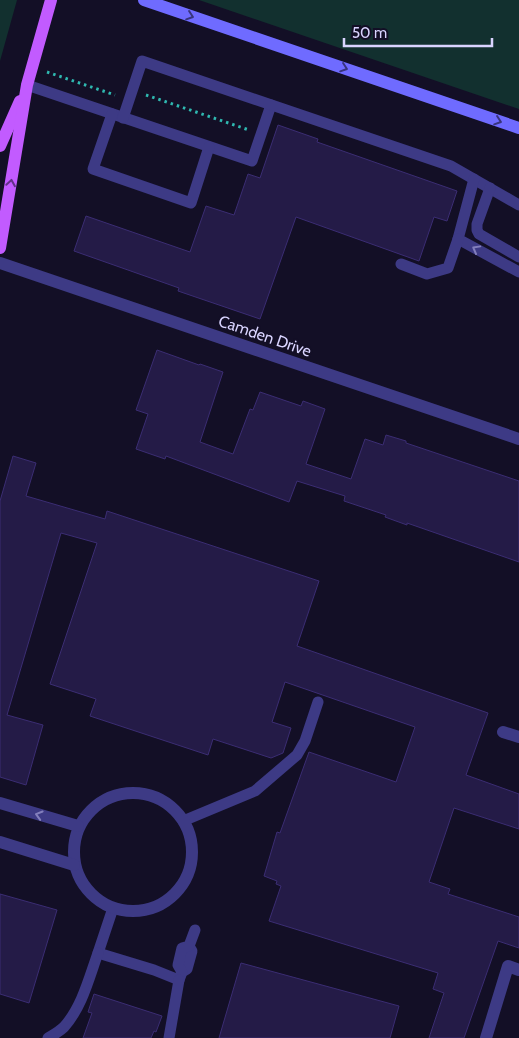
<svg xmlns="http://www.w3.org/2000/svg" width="519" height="1038" font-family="Cabin,sans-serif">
  <rect width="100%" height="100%" fill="#130f26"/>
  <!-- green -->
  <g fill="#12302f">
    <polygon points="0,0 17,0 0,61"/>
    <polygon points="199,0 519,0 519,109 504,104"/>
  </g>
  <!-- building -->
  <g fill="#241b47" stroke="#3b2d73">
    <polygon points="278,125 318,139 317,142 457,191 447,221 434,217 419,261 296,217 260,319 178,291 179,288 74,251 86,216 190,252 206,206 234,215 248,174 260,178"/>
    <polygon points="157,350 199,365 200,364 223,372 200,442 233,454 250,409 253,410 260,392 301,406 303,401 325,409 306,464 351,479 365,439 383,445 386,435 406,441 406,443 519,481 519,562 407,523 407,525 385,517 386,515 344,501 345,496 297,481 289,502 166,456 165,459 136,449 148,414 136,410"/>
    <polygon points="13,456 36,463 26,496 105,519 107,511 319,581 297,646 488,713 466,775 519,794 519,829 454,808 429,882 450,889 448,894 519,917 519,948 498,941 464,1038 429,1038 444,993 433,989 438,973 269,921 281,886 276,884 277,881 264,876 277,832 280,833 309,752 396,782 415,727 285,682 272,722 291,728 283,753 271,758 213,739 208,755 90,716 96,699 50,684 97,543 61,533 7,715 43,725 26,785 0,777 0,501"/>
    <polygon points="0,894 57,910 29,1003 0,994"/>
    <polygon points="241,963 399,1006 390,1038 219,1038"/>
    <polygon points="94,994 162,1016 156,1032 154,1031 151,1038 83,1038 92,1013 88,1012"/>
  </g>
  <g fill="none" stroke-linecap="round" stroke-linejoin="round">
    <!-- path -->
    <g stroke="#2fb8b0" stroke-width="3" stroke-dasharray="2.5 4" stroke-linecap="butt">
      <polyline points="47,72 115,95"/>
      <polyline points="146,95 249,130"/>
    </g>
    <!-- lane -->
    <g stroke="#3d3a85" stroke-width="11">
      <polyline points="27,85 252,161 271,105"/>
      <polyline points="112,114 93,169 191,203 209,147"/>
      <polyline points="123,118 142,61 451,166 519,205"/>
      <polyline points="474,179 458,239 519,272"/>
      <polyline points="490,188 477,224 477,230 479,234 519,257"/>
      <polyline points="401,264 427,274 448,268 458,239"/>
      <polyline points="183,821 255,791 297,755 305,741 318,702"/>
      <polyline points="113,908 98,953 154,970 179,980 182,972 187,969 192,951 189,946"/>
      <polyline points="182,972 178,965 182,948 189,946 195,930"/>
      <path d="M48,1038C53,1035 59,1032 64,1027C82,1007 89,978 98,953"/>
      <polyline points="169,1038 179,980"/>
    </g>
    <!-- street -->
    <g stroke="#3d3a85" stroke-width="12">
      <polyline points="0,263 519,439"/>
      <polyline points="503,732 519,737"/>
      <circle cx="133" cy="852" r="59"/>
      <polyline points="0,803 78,826"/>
      <polyline points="0,842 74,865"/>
      <polyline points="486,1038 508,966 519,970"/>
    </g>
    <!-- secondary -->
    <polyline stroke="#6f6bff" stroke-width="12" points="144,0 519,128"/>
    <!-- primary -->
    <g stroke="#c25bff" stroke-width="12">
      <polyline points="0,146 20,101"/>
      <polyline points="0,248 27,85 51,0"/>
    </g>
  </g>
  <!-- one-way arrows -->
  <defs><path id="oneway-chevron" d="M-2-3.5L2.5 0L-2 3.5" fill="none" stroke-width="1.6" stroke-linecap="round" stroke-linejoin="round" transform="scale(1.25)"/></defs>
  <g stroke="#38347d">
    <use href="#oneway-chevron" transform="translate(190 16) rotate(19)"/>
    <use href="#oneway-chevron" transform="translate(344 68) rotate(19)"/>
    <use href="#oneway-chevron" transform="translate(498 121) rotate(19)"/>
  </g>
  <use stroke="#623188" href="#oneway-chevron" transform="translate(11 183) rotate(-81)"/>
  <g stroke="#837fbc">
    <use href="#oneway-chevron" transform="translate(476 249) rotate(-151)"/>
    <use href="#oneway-chevron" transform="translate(39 815) rotate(-164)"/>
  </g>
  <g text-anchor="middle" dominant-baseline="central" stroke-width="4" stroke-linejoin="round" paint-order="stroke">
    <!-- street labels -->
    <g font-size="16" fill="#d9d4ff" stroke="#130f26">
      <text transform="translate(265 336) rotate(19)">Camden Drive</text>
    </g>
  </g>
  <!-- scale -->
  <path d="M344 38v8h148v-8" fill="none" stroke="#d9d4ff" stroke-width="2.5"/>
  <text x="352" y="38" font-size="15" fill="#d9d4ff" stroke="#130f26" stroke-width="4" paint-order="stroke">50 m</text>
</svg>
